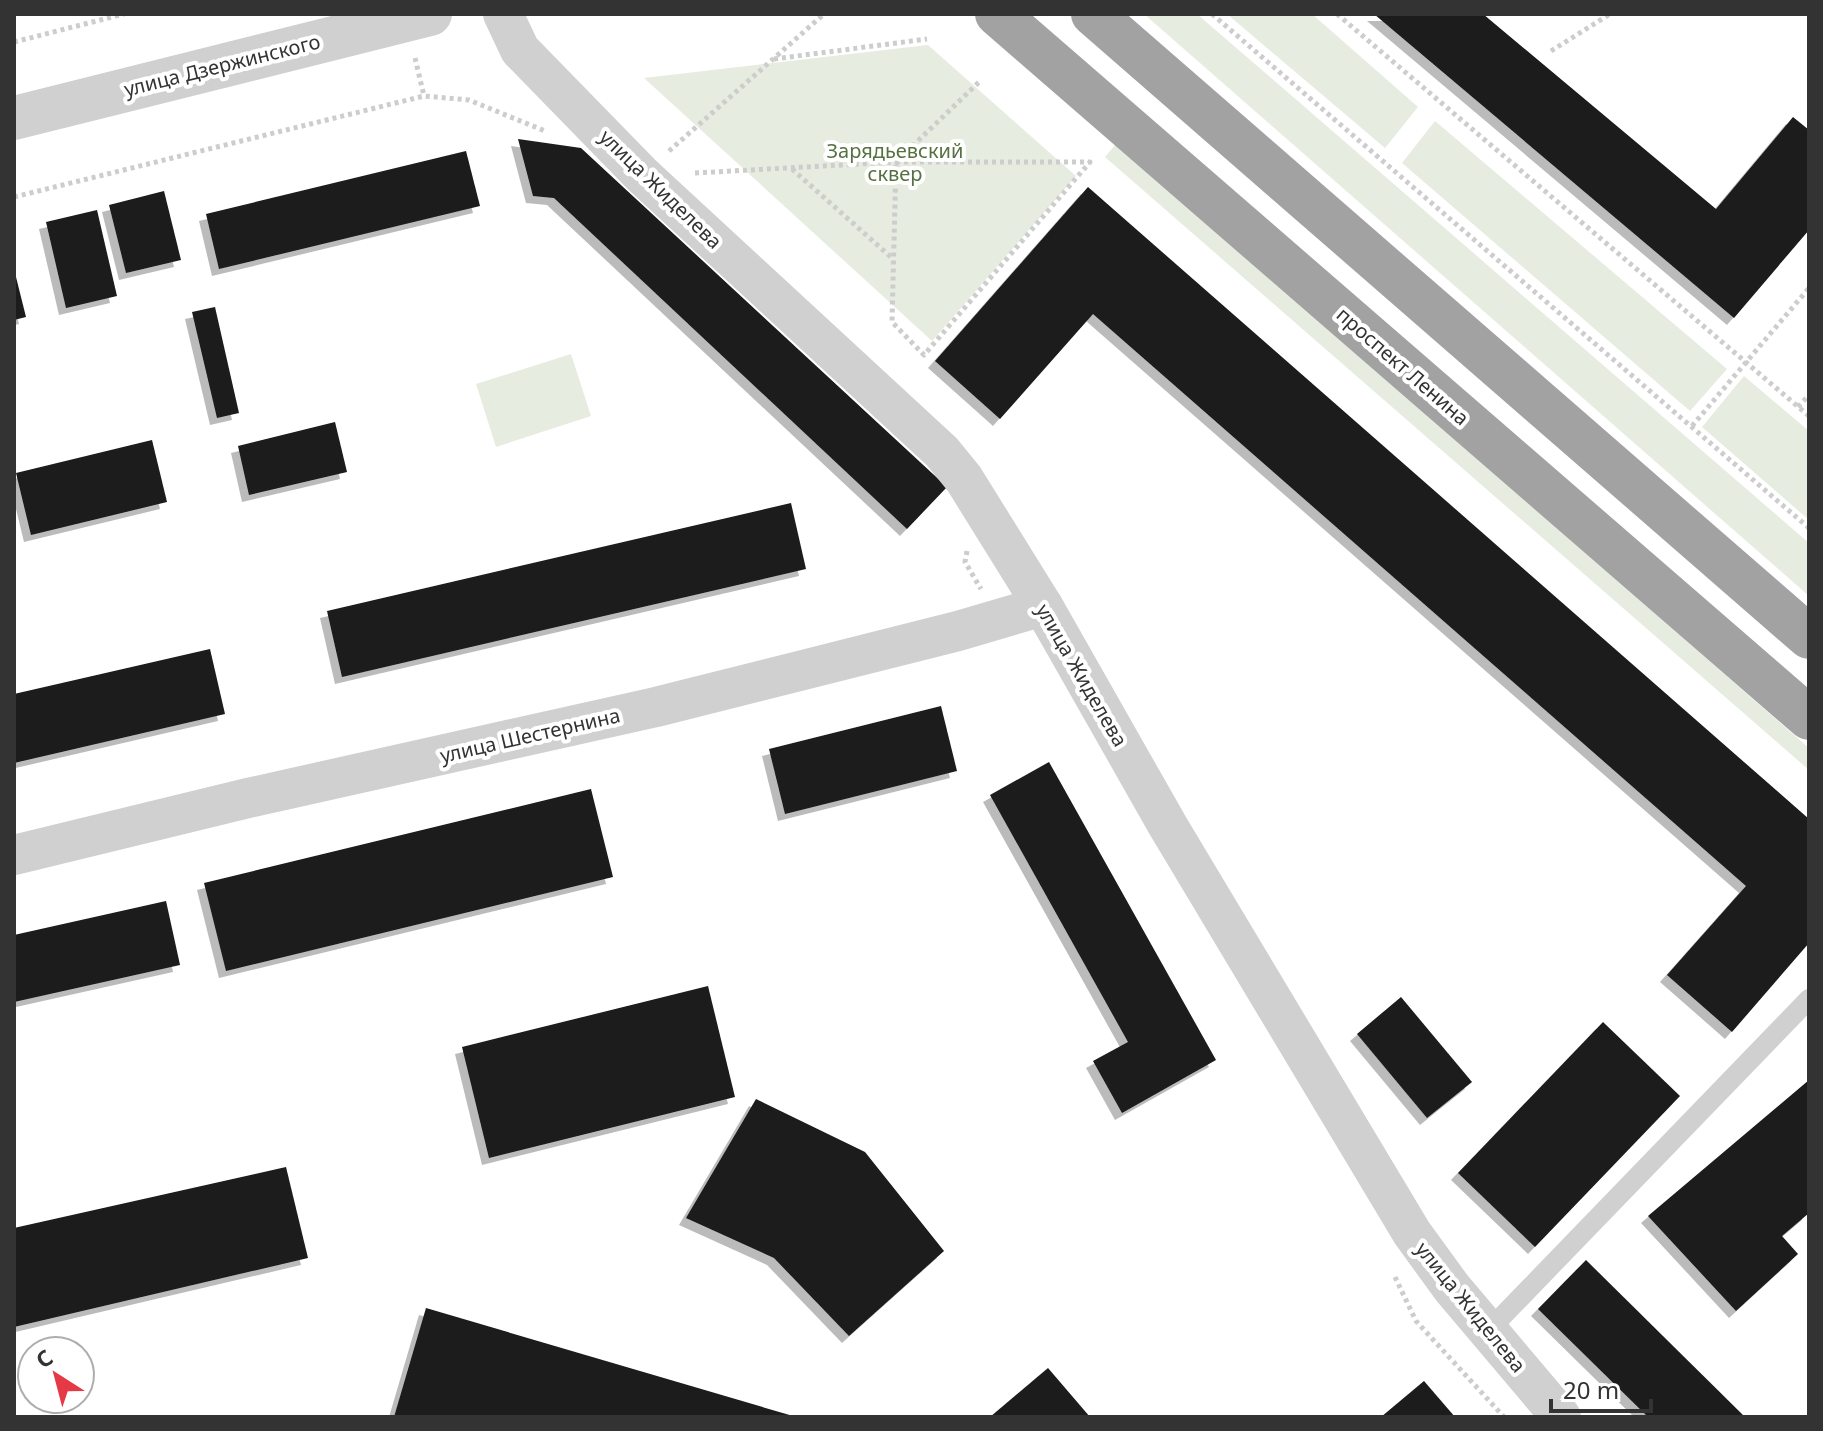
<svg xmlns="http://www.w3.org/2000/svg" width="1823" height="1431" font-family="'Noto Sans',sans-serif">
  <defs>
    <filter id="shadow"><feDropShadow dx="-7" dy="7" stdDeviation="0" flood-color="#0004"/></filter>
  </defs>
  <rect width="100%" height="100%" fill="#fff"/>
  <!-- green -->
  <g fill="#e6ecdf">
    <polygon points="1144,14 1197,14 1809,543 1809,596"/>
    <polygon points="1227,14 1312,14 1418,107 1385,148"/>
    <polygon points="928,45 1076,176 932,341 644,78"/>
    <polygon points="1435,121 1727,369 1690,411 1402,163"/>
    <polygon points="1116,144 1666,606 1666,623 1809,748 1809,770 1105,157"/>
    <polygon points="571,354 591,416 496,447 476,384"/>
    <polygon points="1744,376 1809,431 1809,520 1702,427"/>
  </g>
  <!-- building -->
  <g fill="#1a1a1a" filter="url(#shadow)">
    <polygon points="1374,14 1483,14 1716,209 1793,117 1809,130 1809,230 1734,318"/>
    <polygon points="518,139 581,148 947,487 907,529 554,198 533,196"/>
    <polygon points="466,151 480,206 219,269 206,214"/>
    <polygon points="1088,187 1809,819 1809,943 1732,1032 1667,975 1746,886 1093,314 1000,419 935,361"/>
    <polygon points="164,191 181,260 126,273 109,205"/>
    <polygon points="97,210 117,296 66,308 46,222"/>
    <polygon points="15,273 26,317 14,320 14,274"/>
    <polygon points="215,307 239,413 217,418 192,312"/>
    <polygon points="335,422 347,472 249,495 238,446"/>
    <polygon points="152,440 167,502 31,535 16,473"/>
    <polygon points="791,503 806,569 342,677 327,611"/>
    <polygon points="210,649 225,714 14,763 14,694"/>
    <polygon points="941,706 957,771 785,814 769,749"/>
    <polygon points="1049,762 1216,1060 1122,1113 1093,1061 1128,1042 990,795"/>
    <polygon points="591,789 613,877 226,971 204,883"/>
    <polygon points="166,901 180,965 14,1002 14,935"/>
    <polygon points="708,986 735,1097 489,1158 462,1047"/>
    <polygon points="1401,997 1472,1082 1427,1118 1357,1034"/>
    <polygon points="1603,1022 1680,1096 1535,1247 1458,1173"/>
    <polygon points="1809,1080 1809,1213 1782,1236 1798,1254 1736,1311 1648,1216"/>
    <polygon points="756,1099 865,1152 944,1251 849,1336 774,1258 686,1218"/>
    <polygon points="286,1167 308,1258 14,1327 14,1228"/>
    <polygon points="1586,1260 1745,1417 1648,1417 1538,1309"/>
    <polygon points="426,1308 793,1416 792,1417 394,1417"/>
    <polygon points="1048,1368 1090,1417 990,1417"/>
    <polygon points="1424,1381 1455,1417 1381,1417"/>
  </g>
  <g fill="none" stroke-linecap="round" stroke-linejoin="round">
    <!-- path -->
    <g stroke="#cdcdcd" stroke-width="5" stroke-dasharray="4 4" stroke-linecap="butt">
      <polyline points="1212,14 1809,528"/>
      <polyline points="1337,14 1809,416"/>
      <polyline points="14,42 124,14"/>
      <polyline points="1551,51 1610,14"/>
      <polyline points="415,58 424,96"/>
      <polyline points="774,59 927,39"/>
      <polyline points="669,151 824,14"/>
      <polygon points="896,162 1090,162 924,355 892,322"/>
      <polyline points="792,169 892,258"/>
      <polyline points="695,173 896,162 979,82"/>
      <polyline points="14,197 424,96 469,100 545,131"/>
      <polyline points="1798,407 1809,395"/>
      <polyline points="1692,426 1809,288"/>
      <polyline points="967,551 965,562 981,589"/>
      <polyline points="1395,1277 1416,1321 1504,1417"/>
    </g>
    <!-- service -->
    <polyline stroke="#d0d0d0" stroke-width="20" points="1488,1331 1809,999"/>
    <!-- minor -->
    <g stroke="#d0d0d0" stroke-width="40">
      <polyline points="503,14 520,50 642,175 942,452 964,479 1043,606 1168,826 1412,1233 1452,1288 1561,1417"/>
      <polyline points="14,855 248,798 656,707 958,631 1043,606"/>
    </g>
    <!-- tertiary -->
    <polyline stroke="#d0d0d0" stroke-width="44" points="14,118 430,14"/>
    <!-- trunk -->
    <g stroke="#a2a2a2" stroke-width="44">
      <polyline points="997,14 1809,718"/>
      <polyline points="1093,14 1809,637"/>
    </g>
  </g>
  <g text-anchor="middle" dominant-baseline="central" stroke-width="8" stroke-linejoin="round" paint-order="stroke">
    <!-- street labels -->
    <g font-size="20" fill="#333" stroke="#fff">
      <text transform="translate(222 65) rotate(-14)">улица Дзержинского</text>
      <text transform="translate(661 189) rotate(44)">улица Жиделева</text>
      <text transform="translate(1403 366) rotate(41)">проспект Ленина</text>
      <text transform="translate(1082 675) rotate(60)">улица Жиделева</text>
      <text transform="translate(530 735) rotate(-13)">улица Шестернина</text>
      <text transform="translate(1471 1307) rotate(51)">улица Жиделева</text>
    </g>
    <!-- park labels -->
    <g font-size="20" fill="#56703f" stroke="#fff">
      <text x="895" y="150">Зарядьевский<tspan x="895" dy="23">сквер</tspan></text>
    </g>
  </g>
  <!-- border -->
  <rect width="1823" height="1431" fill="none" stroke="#333333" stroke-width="32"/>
  <!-- north arrow -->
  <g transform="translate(56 1375) rotate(324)"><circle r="38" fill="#ffffff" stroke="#adadad" stroke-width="2"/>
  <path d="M0-6L14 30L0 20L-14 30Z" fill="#e63946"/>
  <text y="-12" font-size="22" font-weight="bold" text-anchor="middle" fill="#333333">С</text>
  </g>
  <!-- scale -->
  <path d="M1551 1399v12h100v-12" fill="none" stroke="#333333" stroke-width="4"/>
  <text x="1563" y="1399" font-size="24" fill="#333333" stroke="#ffffff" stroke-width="6" paint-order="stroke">20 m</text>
</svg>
